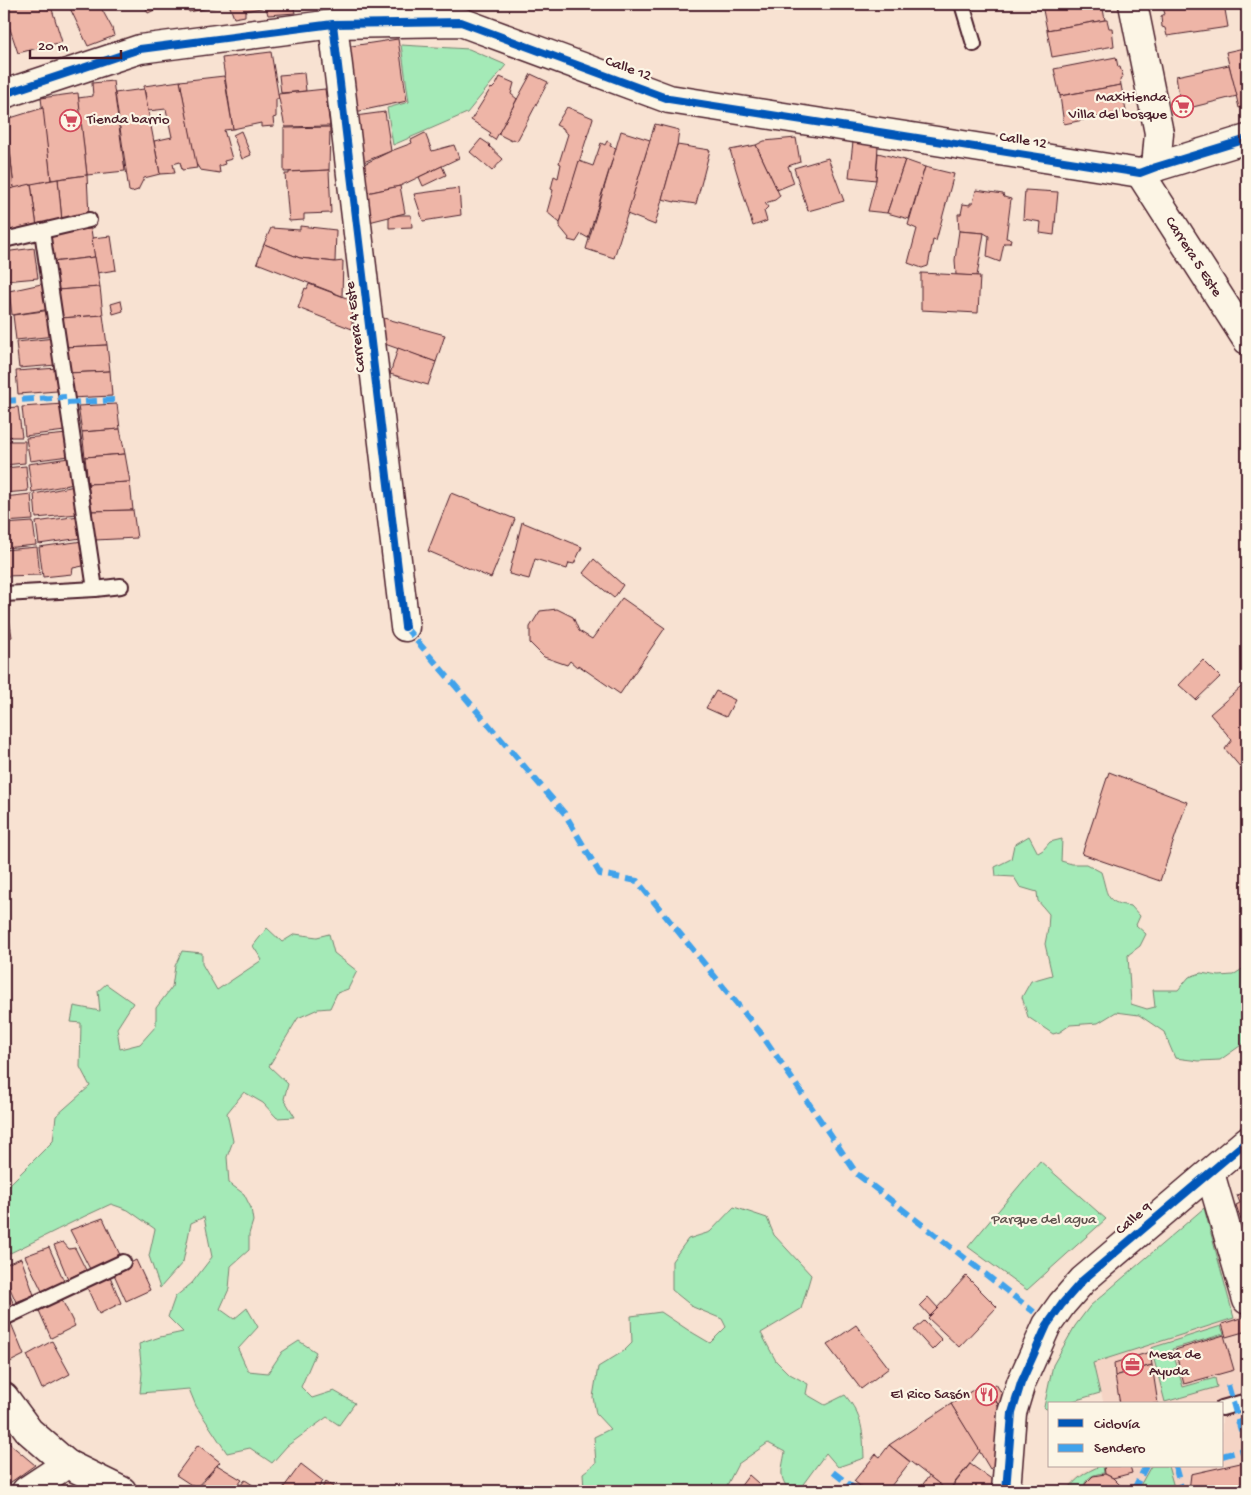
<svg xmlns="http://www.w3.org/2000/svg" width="1251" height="1495" font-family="'Gochi Hand',sans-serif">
  <rect width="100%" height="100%" fill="#f8e2d2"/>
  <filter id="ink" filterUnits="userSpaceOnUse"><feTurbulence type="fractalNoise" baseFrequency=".02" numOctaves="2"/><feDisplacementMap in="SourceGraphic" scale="10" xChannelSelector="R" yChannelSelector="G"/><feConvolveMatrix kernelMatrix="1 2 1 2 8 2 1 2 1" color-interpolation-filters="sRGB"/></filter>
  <g filter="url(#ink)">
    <!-- built -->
    <polygon fill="#f5d4c5" points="1247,1314 1247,1491 1066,1491 1074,1480 1085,1471 1097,1466 1222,1466 1222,1404 1104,1404 1093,1363"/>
    <!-- green -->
    <g fill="#a4eab7" stroke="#778471">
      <polygon points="401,45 469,49 506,65 467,113 393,145 387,108 409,102"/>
      <path d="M1029,836L1038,853L1043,850L1050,842L1062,839L1061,861L1072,864H1086L1101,872C1108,894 1104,903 1131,906L1140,916L1136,925L1146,934L1140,946L1128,955L1131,1004L1147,1009L1155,1007L1153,990H1178L1189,977L1201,973L1219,976L1233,975L1247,966V1041L1220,1060L1199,1061L1175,1058L1164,1032L1139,1015L1116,1012L1098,1023L1070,1025L1060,1032L1053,1034L1028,1017L1022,997L1031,981L1052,975L1045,944L1048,929L1049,914L1038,901L1037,892L1020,887L1014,877L996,876L995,867L1011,859L1014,845Z"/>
      <path d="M267,928L282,942L295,934L317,937L329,934L334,953L357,971L348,989L337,993L330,1008L318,1009L298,1018L269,1066L288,1084L284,1099L295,1117L277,1118L263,1103L244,1092L227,1113L233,1141L227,1157L229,1183L244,1194L251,1208L253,1221L249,1234V1250L231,1266L229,1289L220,1309L234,1319L247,1308L258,1327L238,1349L248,1371L268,1373L282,1352L299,1341L316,1352L301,1387L312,1398L334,1391L355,1403L339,1425L327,1417L287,1446L272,1463L250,1448L227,1453L196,1406L189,1389L140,1393L142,1373L139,1344L160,1337L183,1332L168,1317L175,1297L192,1283L212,1257L204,1217L191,1223L183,1262L160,1288L149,1256L155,1229L128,1210L111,1204C75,1220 40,1239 4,1256V1190L53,1141L56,1116L90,1086L80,1067L81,1023L71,1022L74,1006L100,1011L98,991L106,984L133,1003L117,1028L120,1049L140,1044L156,1026V1008L172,987L175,966L182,951L202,953V964L217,990L262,960L253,946Z"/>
      <polygon points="1040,1161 1106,1219 1027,1290 968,1247"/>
      <path d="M734,1207L767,1218L774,1235L811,1275L801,1309L761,1333L776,1361L788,1373L808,1384L806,1394L825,1405L845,1395C863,1417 863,1431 864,1458L838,1467L826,1453L798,1491H790C778,1477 782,1470 785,1452L768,1443L738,1464L724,1491H584L583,1473L596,1463L594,1437L610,1429L596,1414L593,1397L598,1367L624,1351L632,1343L631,1316L661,1312L688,1330L710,1343L726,1327L722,1319L693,1307L672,1290V1261L688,1239L710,1232Z"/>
      <polygon points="1204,1208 1234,1318 1093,1363 1100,1393 1063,1404 1050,1404 1050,1408 1046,1409 1044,1407 1053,1365 1075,1326 1090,1306"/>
      <polygon points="1221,1326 1224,1334 1172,1349 1183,1387 1215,1378 1217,1387 1165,1402 1151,1348"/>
      <path d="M1100,1466H1103L1104,1473C1091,1474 1085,1479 1082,1491H1067C1076,1478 1086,1472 1100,1466Z"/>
      <polygon points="1151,1466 1168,1466 1175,1491 1137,1491"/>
    </g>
    <!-- building -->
    <g fill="#eeb5a7" stroke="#4a1f2b">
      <polygon points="4,4 57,4 51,6 62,42 18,53 5,14 4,14"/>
      <polygon points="68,4 99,4 112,28 114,36 88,46"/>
      <polygon points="144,4 167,4 148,13"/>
      <polygon points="187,4 228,4 189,12"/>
      <polygon points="229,4 265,4 266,7 245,11 245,16 234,18"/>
      <polygon points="265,4 293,4 295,13 268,15"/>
      <polygon points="1047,4 1106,4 1107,7 1103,9 1105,20 1047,30 1042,5"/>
      <polygon points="1191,4 1224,4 1228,27 1167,36 1165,28 1162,27 1161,16 1165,14 1163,8"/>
      <polygon points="1105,20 1107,20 1109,28 1112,28 1114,46 1052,57 1047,30"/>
      <polygon points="1247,25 1247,106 1239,108 1226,52 1244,48 1242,26"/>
      <polygon points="398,39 407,101 355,112 345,47"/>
      <polygon points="271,52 279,99 276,99 276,117 273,118 274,126 261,127 261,123 233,129 222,58"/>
      <polygon points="1116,57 1118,67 1120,67 1123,76 1120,80 1121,85 1060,96 1054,69"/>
      <polygon points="1229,65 1237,96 1181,110 1176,76"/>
      <polygon points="304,73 306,91 281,93 279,75"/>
      <polygon points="531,74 548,82 517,141 513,139 512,141 498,134"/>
      <polygon points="224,76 233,129 224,130 232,159 224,161 225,164 219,166 220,173 200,170 195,162 180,81"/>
      <polygon points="500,77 514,83 511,94 517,99 495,140 489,136 491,133 471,120 491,88 492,89 496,85"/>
      <polygon points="113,81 125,171 87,175 78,98 93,96 92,83"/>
      <polygon points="180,81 197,168 182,170 180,162 173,164 175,173 160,174 154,141 172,137 166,109 148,111 144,86"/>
      <polygon points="1121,85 1126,111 1064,124 1060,96"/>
      <polygon points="144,89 160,174 144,178 138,190 132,192 129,191 115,93"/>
      <polygon points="325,89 330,126 285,127 278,94"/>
      <polygon points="78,93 87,175 51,180 41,98"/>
      <polygon points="567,107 593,118 560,223 547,212 553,190 551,189 554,176 558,178 561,164 559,163 568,134 564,131 564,129 556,125"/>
      <polygon points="43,108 51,180 14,189 7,119"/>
      <polygon points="385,112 391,151 361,163 355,116"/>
      <polygon points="6,116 14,189 4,190 4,117"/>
      <polygon points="655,124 679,130 677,145 655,225 627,214"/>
      <polygon points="330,127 329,170 284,172 284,128"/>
      <polygon points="241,131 251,155 242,159 233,135"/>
      <polygon points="621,131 650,140 614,258 586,249"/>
      <polygon points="425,133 432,151 454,145 459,158 400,186 367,193 364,164 391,151 412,143 411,140"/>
      <polygon points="796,138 800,162 788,166 794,183 777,190 756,145 764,141"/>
      <polygon points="481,139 490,145 489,146 503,159 492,171 470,152"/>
      <polygon points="607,141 611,143 610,146 616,148 588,238 581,234 576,242 568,240 569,238 560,227 560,223 579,161 593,166 601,143 605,145"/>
      <polygon points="853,142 878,145 876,180 849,177"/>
      <polygon points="677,145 710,150 696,204 675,201 675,202 662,199"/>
      <polygon points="756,145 780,196 775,200 765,203 768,207 764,211 767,221 753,226 730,150"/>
      <polygon points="878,153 905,160 887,213 868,211 876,180"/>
      <polygon points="828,158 844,201 808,211 794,168"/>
      <polygon points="905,160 925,167 909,219 887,213"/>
      <polygon points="442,166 446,175 423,186 419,177"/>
      <polygon points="925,167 954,174 936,241 933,240 928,266 922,268 908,263 917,229 908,225"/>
      <polygon points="329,170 331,213 304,214 304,220 289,221 285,174 289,174 289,172"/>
      <polygon points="87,175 89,217 62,221 58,179"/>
      <polygon points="58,179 62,221 37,227 31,184"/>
      <polygon points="31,184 37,227 11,234 5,190"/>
      <polygon points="400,186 405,213 369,222 367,193"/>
      <polygon points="459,188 461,215 423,221 414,194"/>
      <polygon points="4,190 5,190 11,234 4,235"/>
      <polygon points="976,190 1003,194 1004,197 1011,199 1006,238 1011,239 1010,243 1004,243 1000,262 987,257 989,236 984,233 959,231 958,214 961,214 963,204 970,205 970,203 973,203"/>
      <polygon points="1025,190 1058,192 1054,235 1040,233 1041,222 1023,219"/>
      <polygon points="399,215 411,215 412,227 389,228 389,217"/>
      <polygon points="300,226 336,230 335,262 300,258 264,244 271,228 300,230"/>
      <polygon points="91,229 95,257 52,262 47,232"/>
      <polygon points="959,231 984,233 977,276 956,275 955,260"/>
      <polygon points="111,236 116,270 97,273 92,238"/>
      <polygon points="264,244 300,258 335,262 343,261 342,296 257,263"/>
      <polygon points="34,248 38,278 4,281 4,252"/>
      <polygon points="95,257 100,287 57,290 52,262"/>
      <polygon points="921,273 980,276 978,313 921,310"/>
      <polygon points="46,283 51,309 12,315 9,291"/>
      <polygon points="309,284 352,300 352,329 298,308 305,288 307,289"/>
      <polygon points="100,287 103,315 61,318 57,290"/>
      <polygon points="121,301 123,311 113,314 111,304"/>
      <polygon points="51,310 55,336 16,340 13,315"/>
      <polygon points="103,315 107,345 64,347 61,318"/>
      <polygon points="380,317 445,335 436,362 382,343"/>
      <polygon points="55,338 57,365 19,368 16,342"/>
      <polygon points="107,345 110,371 67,373 64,347"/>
      <polygon points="398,348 436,362 428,385 390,374"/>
      <polygon points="5,364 8,392 4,392 4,365"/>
      <polygon points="57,368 57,391 18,394 16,371"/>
      <polygon points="110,371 112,396 70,398 67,373"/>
      <polygon points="63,404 65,431 25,436 22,407"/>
      <polygon points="117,404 120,429 82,432 78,406"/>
      <polygon points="18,407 22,437 4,437 4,408"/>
      <polygon points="120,429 125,454 85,457 82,432"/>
      <polygon points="67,434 69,456 30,461 26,438"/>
      <polygon points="4,441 25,441 25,463 4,465"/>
      <polygon points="125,454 130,482 88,484 85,457"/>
      <polygon points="69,458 74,484 32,492 28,464"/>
      <polygon points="26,466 28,491 4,493 4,468"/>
      <polygon points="130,482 133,510 92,511 88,484"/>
      <polygon points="75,486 78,514 36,518 34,494"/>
      <polygon points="451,493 515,519 491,578 428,551"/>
      <polygon points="31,494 33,520 4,522 4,497"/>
      <polygon points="133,510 137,538 95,540 92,511"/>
      <polygon points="79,516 81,538 39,544 36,522"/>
      <polygon points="33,522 36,545 4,548 4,524"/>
      <polygon points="522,522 582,547 574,564 569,563 567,569 535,559 529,579 509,574"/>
      <polygon points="83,541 88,565 73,568 72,574 43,577 39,547"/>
      <polygon points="37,547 40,575 4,576 4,550"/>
      <polygon points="594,559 623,585 614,598 583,573"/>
      <polygon points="622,598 665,628 620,694 578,665 577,667 570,661 567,665 544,657 530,643 530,627 540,611 557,609 573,617 579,631 592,639"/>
      <polygon points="7,606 12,637 4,639 4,607"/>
      <polygon points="1203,660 1220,677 1196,700 1179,685"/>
      <polygon points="1247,682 1247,775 1225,749 1232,740 1210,714"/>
      <polygon points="716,691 735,700 726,717 706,708"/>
      <polygon points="1109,772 1187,802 1160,881 1082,854"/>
      <polygon points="1247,1192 1247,1223 1245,1223 1244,1219 1241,1220 1236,1205 1240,1203 1237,1195"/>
      <polygon points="103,1218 120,1255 90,1269 70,1230"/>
      <polygon points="63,1242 69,1249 75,1248 86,1270 68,1279 54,1245"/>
      <polygon points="49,1247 64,1281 42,1291 25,1256"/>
      <polygon points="21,1258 34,1295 16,1302 4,1275 4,1265"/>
      <polygon points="136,1260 150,1290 126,1301 113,1272"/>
      <polygon points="109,1274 121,1303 99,1314 85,1283"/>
      <polygon points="966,1276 997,1307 959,1347 928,1318"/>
      <polygon points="4,1281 14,1305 4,1309"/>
      <polygon points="60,1296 75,1326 51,1338 37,1306"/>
      <polygon points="928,1297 938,1308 930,1316 920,1305"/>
      <polygon points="8,1316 24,1355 4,1365 4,1319"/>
      <polygon points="1247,1316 1247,1331 1226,1337 1222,1324"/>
      <polygon points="924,1321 942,1340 932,1350 914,1330"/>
      <polygon points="856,1325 889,1368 861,1389 827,1345"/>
      <polygon points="1224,1335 1234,1370 1184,1384 1175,1350"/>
      <polygon points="52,1341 70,1374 42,1389 27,1355"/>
      <polygon points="1150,1352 1152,1365 1115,1376 1114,1363"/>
      <polygon points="1152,1365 1158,1404 1120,1404 1115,1376"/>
      <polygon points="984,1383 997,1402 1001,1417 994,1466 990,1469 951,1404"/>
      <polygon points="996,1384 1005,1399 998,1404 987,1388"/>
      <polygon points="951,1404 980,1451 948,1491 889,1445"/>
      <polygon points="4,1439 35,1465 4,1487"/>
      <polygon points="198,1445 220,1462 196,1488 176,1475"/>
      <polygon points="889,1445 910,1462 887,1491 866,1491 854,1481 876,1454 880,1457"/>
      <polygon points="1245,1462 1247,1474 1247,1491 1189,1491 1191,1474"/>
      <polygon points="301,1464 323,1481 316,1491 281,1491"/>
      <polygon points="970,1464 993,1480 992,1491 956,1491 952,1487"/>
      <polygon points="217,1465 242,1480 233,1491 196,1491"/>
      <polygon points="1104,1466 1130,1466 1132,1473 1113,1478 1105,1474"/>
      <polygon points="1105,1474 1113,1478 1122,1487 1122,1491 1082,1491 1086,1483 1093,1476"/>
      <polygon points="749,1475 767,1491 737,1491"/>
      <polygon points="929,1476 948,1491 918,1491"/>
      <polygon points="245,1480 262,1491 236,1491"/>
      <polygon points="326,1482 339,1491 320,1491"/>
    </g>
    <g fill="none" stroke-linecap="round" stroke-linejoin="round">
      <defs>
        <g id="service">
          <polyline points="962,4 974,44"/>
          <polyline points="42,231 95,589"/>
          <polyline points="4,240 89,220"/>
          <polyline points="4,594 95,589 121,586"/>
          <polyline points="4,1318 123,1262"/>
          <polyline points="1222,1408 1247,1401"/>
        </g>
        <g id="minor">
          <polyline points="1133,4 1159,133 1156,167"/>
          <polyline points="333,24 405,627"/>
          <polyline points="4,94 140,49 333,24 461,22 669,99 1140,173 1156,167 1247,139"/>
          <polyline points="1140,173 1247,340"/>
          <polyline points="1210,1173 1247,1300"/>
          <polyline points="4,1397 29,1431 67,1464 122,1491"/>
          <polyline points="26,1491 67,1464"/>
        </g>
        <polyline id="tertiary" points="1006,1491 1012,1413 1021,1383 1047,1325 1062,1304 1083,1280 1247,1141"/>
      </defs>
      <!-- service casing -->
      <use href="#service" stroke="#4a1f2b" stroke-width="18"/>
      <!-- minor casing -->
      <use href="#minor" stroke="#4a1f2b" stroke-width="31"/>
      <!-- tertiary casing -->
      <use href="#tertiary" stroke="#4a1f2b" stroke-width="31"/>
      <!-- service -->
      <use href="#service" stroke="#fcf5e5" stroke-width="14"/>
      <!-- minor -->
      <use href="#minor" stroke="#fcf5e5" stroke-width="28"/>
      <!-- tertiary -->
      <use href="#tertiary" stroke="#fcf5e5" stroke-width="28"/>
      <!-- quiet -->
      <g stroke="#40a2eb" stroke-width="6" stroke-dasharray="12 6" stroke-linecap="butt">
        <polyline points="4,401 66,397"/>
        <polyline points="67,403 114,400"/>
        <polyline points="405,627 565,814 600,874 637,881 760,1032 857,1174 1034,1312"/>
        <polyline points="1228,1385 1242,1434"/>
        <polyline points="1222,1456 1244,1450"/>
        <polyline points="1175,1466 1182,1491"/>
        <polyline points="833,1472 857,1491"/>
        <polyline points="1133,1491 1146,1466"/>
      </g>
      <defs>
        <g id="cycleway">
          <polyline points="333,24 405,627"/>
          <polyline points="4,94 140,49 333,24 461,22 669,99 1140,173 1156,167 1247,139"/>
          <polyline points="1006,1491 1012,1413 1021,1383 1047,1325 1062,1304 1083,1280 1247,1141"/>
        </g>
      </defs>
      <!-- cycleway casing -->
      <use href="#cycleway" stroke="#fcf5e5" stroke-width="11"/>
      <!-- cycleway -->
      <use href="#cycleway" stroke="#0057b8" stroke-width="8"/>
    </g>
  </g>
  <!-- icons -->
  <defs>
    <symbol id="supermarket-ring" viewBox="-11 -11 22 22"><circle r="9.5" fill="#fcf5e5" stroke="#d1495b" stroke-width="1.5"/><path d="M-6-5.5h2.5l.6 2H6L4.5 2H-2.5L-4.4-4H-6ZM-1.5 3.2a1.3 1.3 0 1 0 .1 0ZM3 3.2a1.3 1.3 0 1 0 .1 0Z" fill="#d1495b"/></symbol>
    <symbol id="office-ring" viewBox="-11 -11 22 22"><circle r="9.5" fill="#fcf5e5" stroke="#d1495b" stroke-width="1.5"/><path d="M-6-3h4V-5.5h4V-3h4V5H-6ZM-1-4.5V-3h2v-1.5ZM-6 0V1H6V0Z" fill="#d1495b"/></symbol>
    <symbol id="restaurant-ring" viewBox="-11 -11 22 22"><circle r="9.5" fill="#fcf5e5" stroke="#d1495b" stroke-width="1.5"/><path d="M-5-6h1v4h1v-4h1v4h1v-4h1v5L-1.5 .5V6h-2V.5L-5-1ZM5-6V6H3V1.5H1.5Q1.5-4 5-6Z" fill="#d1495b"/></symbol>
  </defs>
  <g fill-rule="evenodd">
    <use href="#supermarket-ring" x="1170" y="94" width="25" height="25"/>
    <use href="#supermarket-ring" x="58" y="108" width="25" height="25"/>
    <use href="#office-ring" x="1120" y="1352" width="25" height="25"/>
    <use href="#restaurant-ring" x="974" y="1382" width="25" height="25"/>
  </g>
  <g text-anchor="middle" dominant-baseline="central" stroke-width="4.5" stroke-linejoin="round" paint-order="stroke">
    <!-- street labels -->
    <g font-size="15" fill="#4a1f2b" stroke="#fcf5e5">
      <text transform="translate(628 69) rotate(20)">Calle 12</text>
      <text transform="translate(1023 141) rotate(9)">Calle 12</text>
      <text transform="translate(1193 257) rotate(57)">Carrera 5 Este</text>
      <text transform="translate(356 327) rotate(-97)">Carrera 4 Este</text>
      <text transform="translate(1134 1219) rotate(-40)">Calle 9</text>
    </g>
    <!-- poi labels -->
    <g font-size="15" fill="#4a1f2b" stroke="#fcf5e5" text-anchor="end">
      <text x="1167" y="98">Maxitienda<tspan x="1167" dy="17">Villa del bosque</tspan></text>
      <text x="87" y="120" text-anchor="start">Tienda barrio</text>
      <text x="1149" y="1355" text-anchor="start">Mesa de<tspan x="1149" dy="17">Ayuda</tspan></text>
      <text x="970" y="1395">El Rico Sasón</text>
    </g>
    <!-- park labels -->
    <g font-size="15" fill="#60524e" stroke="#fcf5e5">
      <text x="1044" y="1220">Parque del agua</text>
    </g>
  </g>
  <!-- margin -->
  <rect width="1251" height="1495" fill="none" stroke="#fcf5e5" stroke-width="20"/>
  <rect x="10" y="10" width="1231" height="1475" fill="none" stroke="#4a1f2b" stroke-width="2" filter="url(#ink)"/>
  <!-- legend -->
  <rect x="1048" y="1402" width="175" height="65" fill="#fcf5e5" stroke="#b59f9b"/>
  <rect x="1058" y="1419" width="25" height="8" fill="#0057b8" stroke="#b59f9b"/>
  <text x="1094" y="1428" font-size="15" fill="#4a1f2b">Ciclovía</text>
  <rect x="1058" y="1444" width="25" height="8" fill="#40a2eb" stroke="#b59f9b"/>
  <text x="1094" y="1452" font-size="15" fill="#4a1f2b">Sendero</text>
  <!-- scale -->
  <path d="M30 50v8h91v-8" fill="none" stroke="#4a1f2b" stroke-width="2.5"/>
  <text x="38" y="50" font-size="15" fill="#4a1f2b" stroke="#fcf5e5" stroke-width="4" paint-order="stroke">20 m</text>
</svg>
